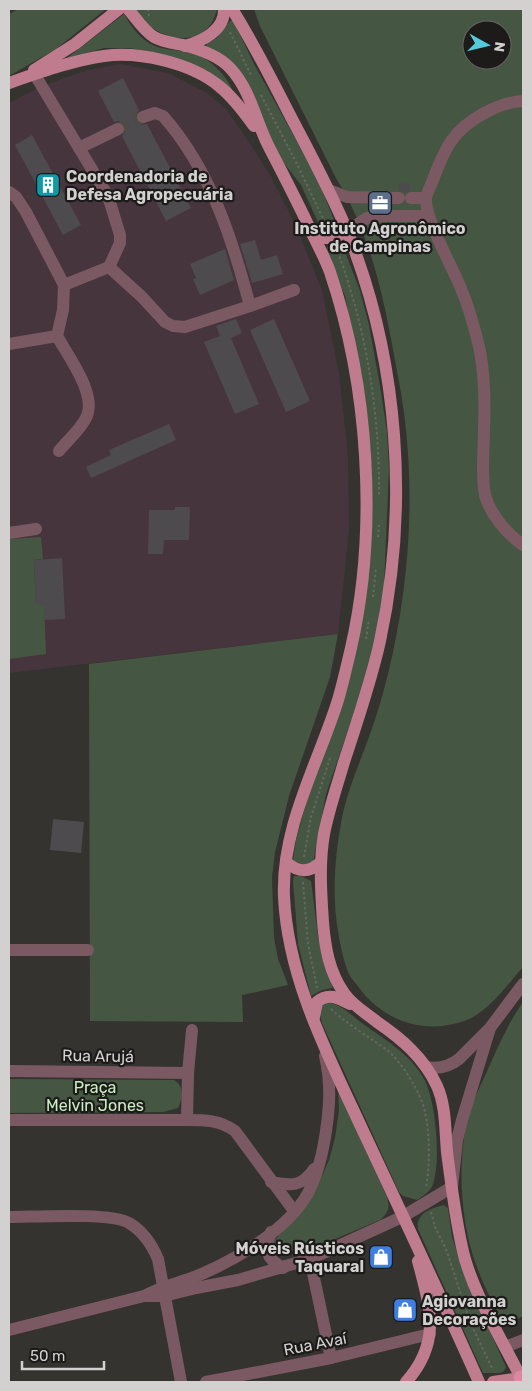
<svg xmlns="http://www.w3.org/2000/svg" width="532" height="1391" font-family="Rubik,sans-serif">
  <rect width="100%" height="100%" fill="#353330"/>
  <!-- commercial -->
  <polygon fill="#47353d" points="121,64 168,73 207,93 226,109 247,139 270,175 297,229 322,290 339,374 348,456 349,529 338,634 9,673 9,103 36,89 64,78 88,70"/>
  <!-- green -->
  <g fill="#455742" fill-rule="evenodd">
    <polygon points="18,9 106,9 56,49 9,76 9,14"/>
    <path d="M136,9H217V10C215,14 214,20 211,24C192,51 148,35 136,9Z"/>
    <path d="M254,9H523V967C507,985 490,1010 467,1020C425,1036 382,1021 357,985C354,981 350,977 348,972C344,962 341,948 339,937C331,897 335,852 343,813C349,786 361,760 370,734C377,715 383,694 388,674C408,593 415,504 405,421C402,394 396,366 391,339C381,284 366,226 336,178L260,26ZM472,30H502V60H472Z"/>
    <path d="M124,14C130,25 138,36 149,43C161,51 177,49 190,52C209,57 228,76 234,94L158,53L129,48H104L67,58Z"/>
    <polygon points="233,20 254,64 318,180 336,225 337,230 335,233 323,233 301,185 283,162 240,78 206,47 207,43 217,38 230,21"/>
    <polygon points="329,243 337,243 344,249 360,291 369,325 380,386 387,431 389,468 384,587 376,633 359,699 326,794 313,863 304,866 293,860 296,840 367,583 351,326 345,296 326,250"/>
    <polygon points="41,537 43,559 34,560 36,605 44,605 46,654 9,659 9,539"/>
    <polygon points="338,634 330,677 289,796 275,852 272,877 274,938 278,959 288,985 242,995 243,1022 90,1021 89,664"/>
    <polygon points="294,876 301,876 311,881 318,936 322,955 333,982 332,988 322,990 311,996 298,944 293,881"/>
    <path d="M327,1002C340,1004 349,1013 359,1021C383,1039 409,1052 424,1079C436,1101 441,1161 433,1184C431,1191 423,1196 417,1200L403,1196L399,1192L322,1023L320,1015L321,1005Z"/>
    <path d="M523,1002V1316L504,1326C495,1307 484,1287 477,1267C460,1223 457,1162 468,1116C473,1099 482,1083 489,1067C499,1044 509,1022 523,1002Z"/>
    <path d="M9,1079L174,1080C184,1086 183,1097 178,1108L163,1112L9,1113Z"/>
    <path d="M338,1088L387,1197C390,1208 389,1212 380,1220L328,1242L277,1255L273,1252L275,1240L318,1185L329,1160L335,1138L339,1110Z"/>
    <path d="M444,1205L448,1208L452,1237L467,1281L506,1367L504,1371L500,1373H483L418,1229C415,1214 431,1208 444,1205Z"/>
  </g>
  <!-- building -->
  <g fill="#4d4b4e">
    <polygon points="123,78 139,110 135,115 136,120 141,125 147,124 191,208 166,221 122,136 126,130 125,125 119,121 114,122 98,91"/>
    <polygon points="32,135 81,225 63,235 15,145"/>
    <polygon points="410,183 410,190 405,193 398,190 398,184"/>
    <polygon points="255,240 261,260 277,255 283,274 252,283 240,244"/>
    <polygon points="225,249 234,280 200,295 193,279 196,278 190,264"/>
    <polygon points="236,319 242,333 231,338 259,404 235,414 204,342 220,336 216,326"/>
    <polygon points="274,319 310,401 286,412 250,330"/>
    <polygon points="169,424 176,440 91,478 86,467 111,455 109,450"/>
    <polygon points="175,507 190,507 189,540 164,540 163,554 148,554 149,510 175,510"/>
    <polygon points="62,558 65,619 44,620 44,605 36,605 34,560"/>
    <polygon points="53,819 84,822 81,853 50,850"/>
  </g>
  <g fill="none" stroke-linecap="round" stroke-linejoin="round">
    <!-- minor-tunnel -->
    <polyline stroke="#4d4b48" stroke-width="12" stroke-dasharray="12 6" stroke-linecap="butt" points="118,129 143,117"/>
    <!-- path -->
    <g stroke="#686663" stroke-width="2" stroke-dasharray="2.5 2.5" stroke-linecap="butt">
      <polyline points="148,9 149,16"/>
      <polyline points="230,32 251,75"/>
      <polyline points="261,95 296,162 327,227"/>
      <path d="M336,247C366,326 380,413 379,497"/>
      <polyline points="378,537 379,525"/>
      <polyline points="373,597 376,567"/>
      <polyline points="366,639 369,619"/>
      <polyline points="304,857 311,817 330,758"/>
      <polyline points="303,882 308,944 317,988"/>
      <path d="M331,1009C348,1025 368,1036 387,1050C402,1062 421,1093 425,1112C430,1134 430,1166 426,1188"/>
      <polyline points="431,1212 435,1227 446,1249 470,1322 493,1370"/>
    </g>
    <!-- minor -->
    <g stroke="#7b5962" stroke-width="12">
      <polyline points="35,75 108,196 120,235 120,243 109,267 64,285"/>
      <path d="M523,101C499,102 466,120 452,140C444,151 439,164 434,177C432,184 427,192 426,198C424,217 452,266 460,286C469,307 475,329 480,351C485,377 485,404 484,430C484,451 481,474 485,495C490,514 507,534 523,545"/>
      <polyline points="79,148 118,129"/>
      <polyline points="329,190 347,197 399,198"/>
      <polyline points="9,192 16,197 26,212 64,285 63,310 57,336 9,344"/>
      <polyline points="411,198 426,198"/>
      <polyline points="347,231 367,218 381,216 428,216"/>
      <path d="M109,267L142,297L165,322L173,326L185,327L250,306C232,238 210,169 163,116L155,113L143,117"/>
      <polyline points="250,306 294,290"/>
      <path d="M57,336C68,356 98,395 86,418C80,430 68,440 59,451"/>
      <polyline points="9,533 36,529"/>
      <polyline points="9,950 88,950"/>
      <path d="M426,1067C438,1069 449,1067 459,1059L490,1028L523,984"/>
      <polyline points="9,1071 188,1073"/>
      <path d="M9,1120H187C205,1120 220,1120 235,1131L294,1211"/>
      <polyline points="187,1120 188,1073 192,1030"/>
      <path d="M271,1182C291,1186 302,1187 314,1169"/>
      <path d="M9,1217C33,1217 111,1212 129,1223C143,1231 152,1245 158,1259L181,1382"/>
      <path d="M271,1232C264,1251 266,1258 283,1268"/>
      <polyline points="310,1259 331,1358"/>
      <polyline points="144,1296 164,1296 196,1288 238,1280 310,1259 402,1217 452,1187 457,1140 462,1120 490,1028"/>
      <path d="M9,1330L144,1296C164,1285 184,1282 204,1273C240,1257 289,1228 308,1193C318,1174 323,1152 326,1131C330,1104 331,1083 325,1056"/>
      <polyline points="505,1347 523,1340"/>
      <polyline points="206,1382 331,1358 430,1334"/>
    </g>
    <!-- major -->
    <g stroke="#c07c8f" stroke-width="12">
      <path d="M128,9C136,18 143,30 154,37C163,42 173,43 183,45C199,49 218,55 230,68C251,90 256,123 270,149C284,176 298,203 311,231C317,244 325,258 330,272C369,387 378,530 351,648C347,665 343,683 338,700C318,764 281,827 284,897C288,981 330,1059 364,1133C403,1216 442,1299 479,1382"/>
      <path d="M232,9C254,44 273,82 292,119C312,157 332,194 348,233C399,361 409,507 380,641C371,682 357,722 344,762C337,786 329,809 324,834C319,863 321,893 323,922C325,947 329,972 344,993C352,1005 366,1013 377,1022C402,1039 424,1058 437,1086C446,1106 445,1130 447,1152C451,1183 455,1216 462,1247C471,1291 503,1341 523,1382"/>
      <path d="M185,46C203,41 225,30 224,9"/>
      <polyline points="34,70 75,44 119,9"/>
      <path d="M9,83C38,73 74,60 104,56C139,51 191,63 219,86C233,97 244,112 254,126"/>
      <path d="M313,235C327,240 334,239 347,231"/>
      <path d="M286,862C299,873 309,873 321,862"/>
      <path d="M314,1017L317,1002C328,992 339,998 350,1004"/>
      <path d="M406,1382C442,1342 430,1307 418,1261"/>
      <polyline points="493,1382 521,1378"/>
    </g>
    <!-- highway -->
    <polyline stroke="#db89a1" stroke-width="15" points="521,1378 523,1378"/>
  </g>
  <!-- icons -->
  <defs>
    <symbol id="building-square" viewBox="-11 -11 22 22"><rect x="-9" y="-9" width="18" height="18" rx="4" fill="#0f9aa8" stroke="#1c1b19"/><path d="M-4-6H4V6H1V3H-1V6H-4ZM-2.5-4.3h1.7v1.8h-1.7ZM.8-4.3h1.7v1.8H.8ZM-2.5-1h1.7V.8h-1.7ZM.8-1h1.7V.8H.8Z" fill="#fff"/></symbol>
    <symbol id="office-square" viewBox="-11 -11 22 22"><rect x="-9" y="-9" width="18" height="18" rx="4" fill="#5c6f8a" stroke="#1c1b19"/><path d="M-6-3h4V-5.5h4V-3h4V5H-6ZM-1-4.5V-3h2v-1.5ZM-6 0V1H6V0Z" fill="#fff"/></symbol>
    <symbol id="shop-square" viewBox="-11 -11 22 22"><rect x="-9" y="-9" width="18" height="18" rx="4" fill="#3f7fe0" stroke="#1c1b19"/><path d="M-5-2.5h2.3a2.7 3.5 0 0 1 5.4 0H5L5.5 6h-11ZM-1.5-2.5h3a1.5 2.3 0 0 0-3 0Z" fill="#fff"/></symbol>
  </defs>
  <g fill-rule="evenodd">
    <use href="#building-square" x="34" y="171" width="28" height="28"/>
    <use href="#office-square" x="366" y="189" width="28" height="28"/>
    <use href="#shop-square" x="367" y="1243" width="28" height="28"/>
    <use href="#shop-square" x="391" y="1296" width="28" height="28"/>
  </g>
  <g text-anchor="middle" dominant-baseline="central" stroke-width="4.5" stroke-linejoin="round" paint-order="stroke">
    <!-- poi labels -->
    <g font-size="16" font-weight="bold" fill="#d3d1d0" stroke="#1c1b19" text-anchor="start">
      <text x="66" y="176">Coordenadoria de<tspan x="66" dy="18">Defesa Agropecuária</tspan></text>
      <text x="380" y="228" text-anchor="middle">Instituto Agronômico<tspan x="380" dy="18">de Campinas</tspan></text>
      <text x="364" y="1248" text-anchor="end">Móveis Rústicos<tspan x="364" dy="18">Taquaral</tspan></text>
      <text x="422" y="1301">Agiovanna<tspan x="422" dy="18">Decorações</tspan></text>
    </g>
    <!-- street labels -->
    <g font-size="16" fill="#d3d1d0" stroke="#1c1b19">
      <text transform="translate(98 1056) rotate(1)">Rua Arujá</text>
      <text transform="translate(315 1344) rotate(-11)">Rua Avaí</text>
    </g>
    <!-- park labels -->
    <g font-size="16" fill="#c8efc1" stroke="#1c1b19">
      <text x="95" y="1087">Praça<tspan x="95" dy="18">Melvin Jones</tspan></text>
    </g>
  </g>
  <!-- border -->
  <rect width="532" height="1391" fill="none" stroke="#d3d1d0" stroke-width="20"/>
  <!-- north arrow -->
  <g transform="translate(487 45) rotate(98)"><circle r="24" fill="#1c1b19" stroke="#656462"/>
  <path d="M0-4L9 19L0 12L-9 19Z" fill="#53cbda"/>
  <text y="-8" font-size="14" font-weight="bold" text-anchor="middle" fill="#d3d1d0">N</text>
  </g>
  <!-- scale -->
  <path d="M22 1361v8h82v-8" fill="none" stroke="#d3d1d0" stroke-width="2.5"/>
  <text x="30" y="1361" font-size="15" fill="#d3d1d0" stroke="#1c1b19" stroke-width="4" paint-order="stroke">50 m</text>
</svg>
